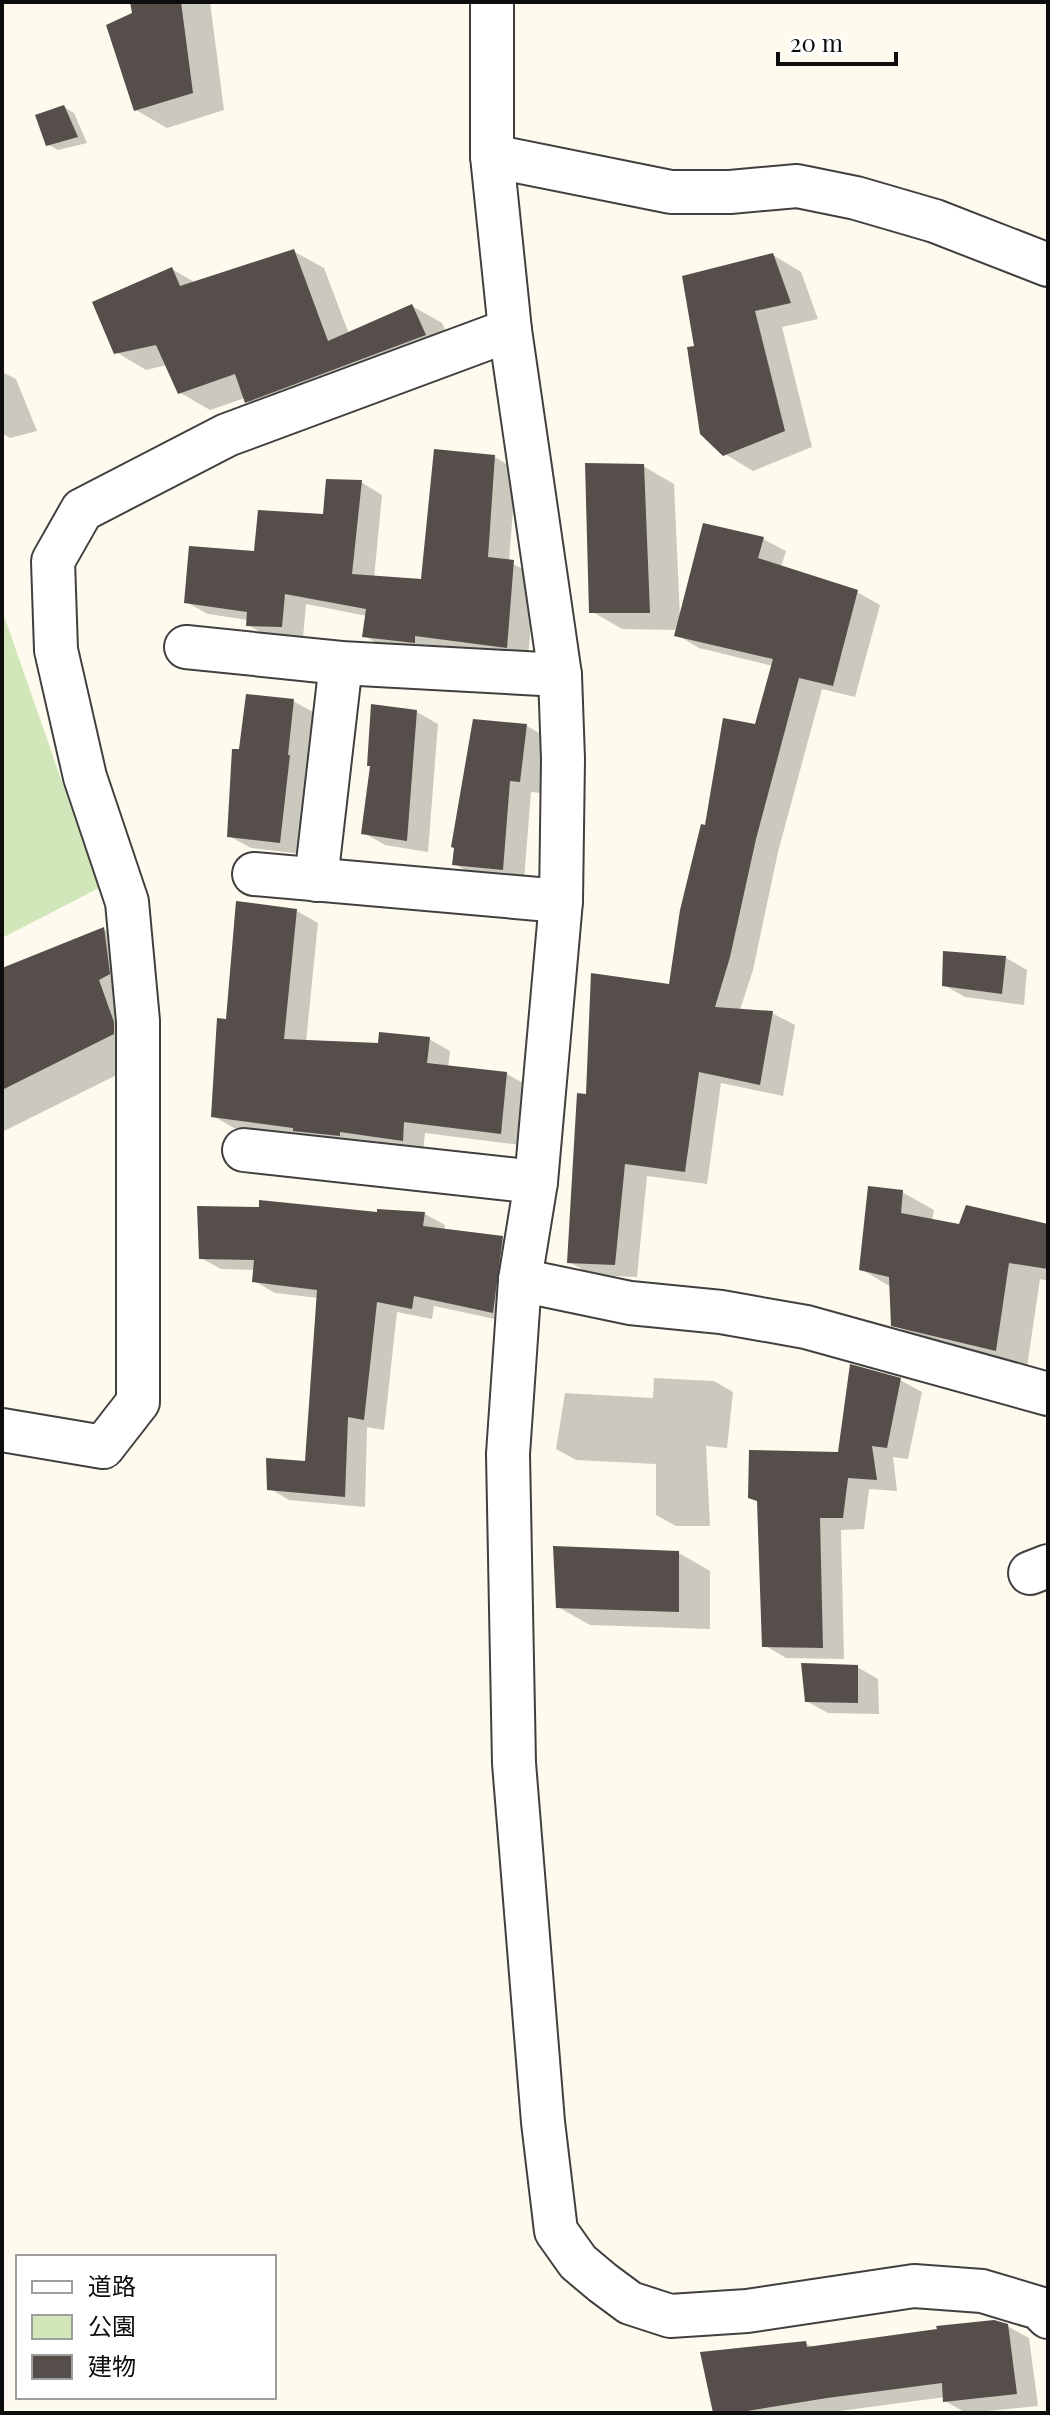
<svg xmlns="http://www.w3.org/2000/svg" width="1050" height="2415" font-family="'Playfair Display','Noto Sans JP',serif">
  <rect width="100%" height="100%" fill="#fefaed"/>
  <!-- green -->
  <polygon fill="#d1e6b9" points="2,610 99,888 2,938"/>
  <!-- shadow -->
  <g fill="#0003">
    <polygon points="132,2 210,2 224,110 167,128 136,110"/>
    <polygon points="64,107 74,113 87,143 58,150 47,144"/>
    <polygon points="293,251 324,268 349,334 412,306 442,323 455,352 277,419 247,401 245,398 210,410 179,392 167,365 146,370 116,352 172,269 196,283"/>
    <polygon points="773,255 801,272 818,319 782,327 812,447 753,471 725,454 696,347"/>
    <polygon points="2,372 16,379 37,431 10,438 2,433"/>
    <polygon points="495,457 516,470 509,562 535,575 528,659 436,647 436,654 386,648 364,636 367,616 306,604 303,638 269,637 248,625 248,620 208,614 186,602 256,554 325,516 361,482 382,495 374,578 423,582"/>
    <polygon points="643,466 674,484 680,617 763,539 786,551 781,567 857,592 880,605 855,697 822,689 778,852 753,970 740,1010 772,1013 795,1025 783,1096 721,1083 707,1184 647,1176 637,1277 592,1275 569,1262 588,1097 671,986 706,828 756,726 773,666 699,648 677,635 678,630 622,629 591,611"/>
    <polygon points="293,701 315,713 301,854 251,848 229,836 241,752"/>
    <polygon points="417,712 438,724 428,852 385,845 364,833"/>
    <polygon points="527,726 548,738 541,793 531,792 524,881 476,876 454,864"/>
    <polygon points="297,911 318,923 306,1042 380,1045 429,1039 450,1051 448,1068 507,1074 528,1086 521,1145 425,1133 423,1152 234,1128 213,1116 227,1021"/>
    <polygon points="103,929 142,952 153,1057 2,1132 2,971"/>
    <polygon points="945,953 1006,958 1027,970 1024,1005 965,997 944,985"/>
    <polygon points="902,1192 934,1210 932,1221 960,1227 1048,1226 1048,1281 1040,1279 1027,1367 924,1342 893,1324 891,1287 861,1269"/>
    <polygon points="379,1214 425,1214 445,1225 444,1231 502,1238 522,1250 513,1323 434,1306 432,1319 397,1312 384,1430 367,1427 365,1507 289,1500 269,1488 306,1463 319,1298 275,1293 254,1281 255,1270 221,1269 201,1258"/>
    <polygon points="654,1378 714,1381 733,1392 727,1448 706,1446 710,1526 676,1526 656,1515 656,1464 576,1460 556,1449 565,1393 653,1398"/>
    <polygon points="900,1380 922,1392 908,1459 893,1457 897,1491 869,1489 864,1529 841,1530 844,1659 786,1658 764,1645 759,1502 750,1497 839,1454"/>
    <polygon points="679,1553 710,1571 710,1629 590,1625 558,1607"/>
    <polygon points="857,1667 878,1679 879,1714 828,1713 806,1701"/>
    <polygon points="1007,2326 1029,2338 1038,2406 966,2413 945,2401 945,2397 825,2413 715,2413 805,2343 815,2348"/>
  </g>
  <!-- building -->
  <g fill="#554e4a">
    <polygon points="130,2 181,2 193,93 134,111 106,25 132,13"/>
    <polygon points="64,105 78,137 46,146 35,115"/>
    <polygon points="294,249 328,341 412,304 426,335 245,403 235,374 178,394 156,345 114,354 92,302 172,267 180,286"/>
    <polygon points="773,253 791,303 755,311 785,431 723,456 700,434 687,347 694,346 682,276"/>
    <polygon points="434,449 495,455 488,557 514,560 507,648 415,636 415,643 362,637 366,609 285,594 282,627 246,626 247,612 184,603 189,546 254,551 258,510 323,514 326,479 362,480 352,574 421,579"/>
    <polygon points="585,463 644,464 650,613 589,613"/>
    <polygon points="703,523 764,537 758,558 858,590 833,686 799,678 756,839 730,957 715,1007 773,1011 760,1085 699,1072 685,1172 625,1164 615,1265 567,1263 577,1093 586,1094 591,973 669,984 680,910 701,824 705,825 723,718 755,724 773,659 674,636"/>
    <polygon points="246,694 294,699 288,755 290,755 280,843 227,837 232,749 239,749"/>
    <polygon points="371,704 417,710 407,841 361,834 370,766 367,766"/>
    <polygon points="473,719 527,724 520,782 510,781 503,870 452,865 454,848 451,847"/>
    <polygon points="236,901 297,909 284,1039 378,1043 379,1032 430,1037 427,1063 507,1072 501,1134 404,1122 403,1141 340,1132 340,1136 293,1131 293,1128 211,1117 217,1018 226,1019"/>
    <polygon points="104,927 110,974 99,980 114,1022 114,1034 2,1090 2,968"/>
    <polygon points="943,951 1006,956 1002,994 942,986"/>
    <polygon points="868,1186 903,1190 901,1213 959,1224 966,1205 1048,1224 1048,1269 1009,1263 996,1351 891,1326 889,1277 859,1270"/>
    <polygon points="259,1200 377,1212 377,1209 425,1212 423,1226 503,1236 493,1313 414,1296 412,1309 377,1302 364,1420 348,1417 345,1497 267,1490 266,1458 305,1461 317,1290 252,1282 254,1260 199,1259 197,1206 259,1207"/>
    <polygon points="850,1364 901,1378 887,1448 872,1446 877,1480 848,1478 843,1518 820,1518 823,1648 762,1647 757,1501 748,1498 749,1450 838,1452"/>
    <polygon points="553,1546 679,1551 679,1612 556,1608"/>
    <polygon points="801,1663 858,1665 858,1703 805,1702"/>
    <polygon points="994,2320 1008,2324 1017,2394 943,2402 942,2383 827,2398 735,2413 713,2413 700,2352 806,2341 807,2347 937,2329 936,2326"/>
  </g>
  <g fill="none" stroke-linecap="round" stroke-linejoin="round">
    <defs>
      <g id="street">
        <polyline points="492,2 492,156 510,330 560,675 563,759 561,901 536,1182 520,1280 508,1454 514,1763 543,2122 556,2231 578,2262 603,2283 630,2303 670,2316 747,2311 914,2286 982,2291 1039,2308 1048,2317"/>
        <polyline points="492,156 671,192 730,192 797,186 856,198 935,221 1048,265"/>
        <polyline points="186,647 341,663 560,675"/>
        <polyline points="254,874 561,901"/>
        <polyline points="316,880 341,663"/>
        <polyline points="244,1150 536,1182"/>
        <polyline points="520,1280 630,1303 721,1312 806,1327 1048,1394"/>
        <polyline points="2,1430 103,1447 138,1402 138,1021 127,902 85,777 56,650 53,561 82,510 227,435 510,330"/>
        <polyline points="1030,1573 1048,1566"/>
      </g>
    </defs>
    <!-- street casing -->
    <use href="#street" stroke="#404040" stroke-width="46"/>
    <!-- street -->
    <use href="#street" stroke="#fff" stroke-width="42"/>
  </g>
  <!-- border -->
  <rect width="1050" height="2415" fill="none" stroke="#0d0d0d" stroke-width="8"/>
  <!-- legend -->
  <rect x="16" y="2255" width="260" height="144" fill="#ffffff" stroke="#9e9e9e" stroke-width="2"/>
  <rect x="32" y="2281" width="40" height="12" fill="#ffffff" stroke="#9e9e9e" stroke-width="2"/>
  <text x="88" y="2295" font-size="24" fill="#0d0d0d">道路</text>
  <rect x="32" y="2315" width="40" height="24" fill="#d1e6b9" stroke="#9e9e9e" stroke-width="2"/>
  <text x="88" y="2335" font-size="24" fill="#0d0d0d">公園</text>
  <rect x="32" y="2355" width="40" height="24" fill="#554e4a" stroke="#9e9e9e" stroke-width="2"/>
  <text x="88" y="2375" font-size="24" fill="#0d0d0d">建物</text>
  <!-- scale -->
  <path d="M778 52v12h118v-12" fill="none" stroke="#0d0d0d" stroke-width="4"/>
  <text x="790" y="52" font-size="24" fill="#0d0d0d" stroke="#ffffff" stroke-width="6" paint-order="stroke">20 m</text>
</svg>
